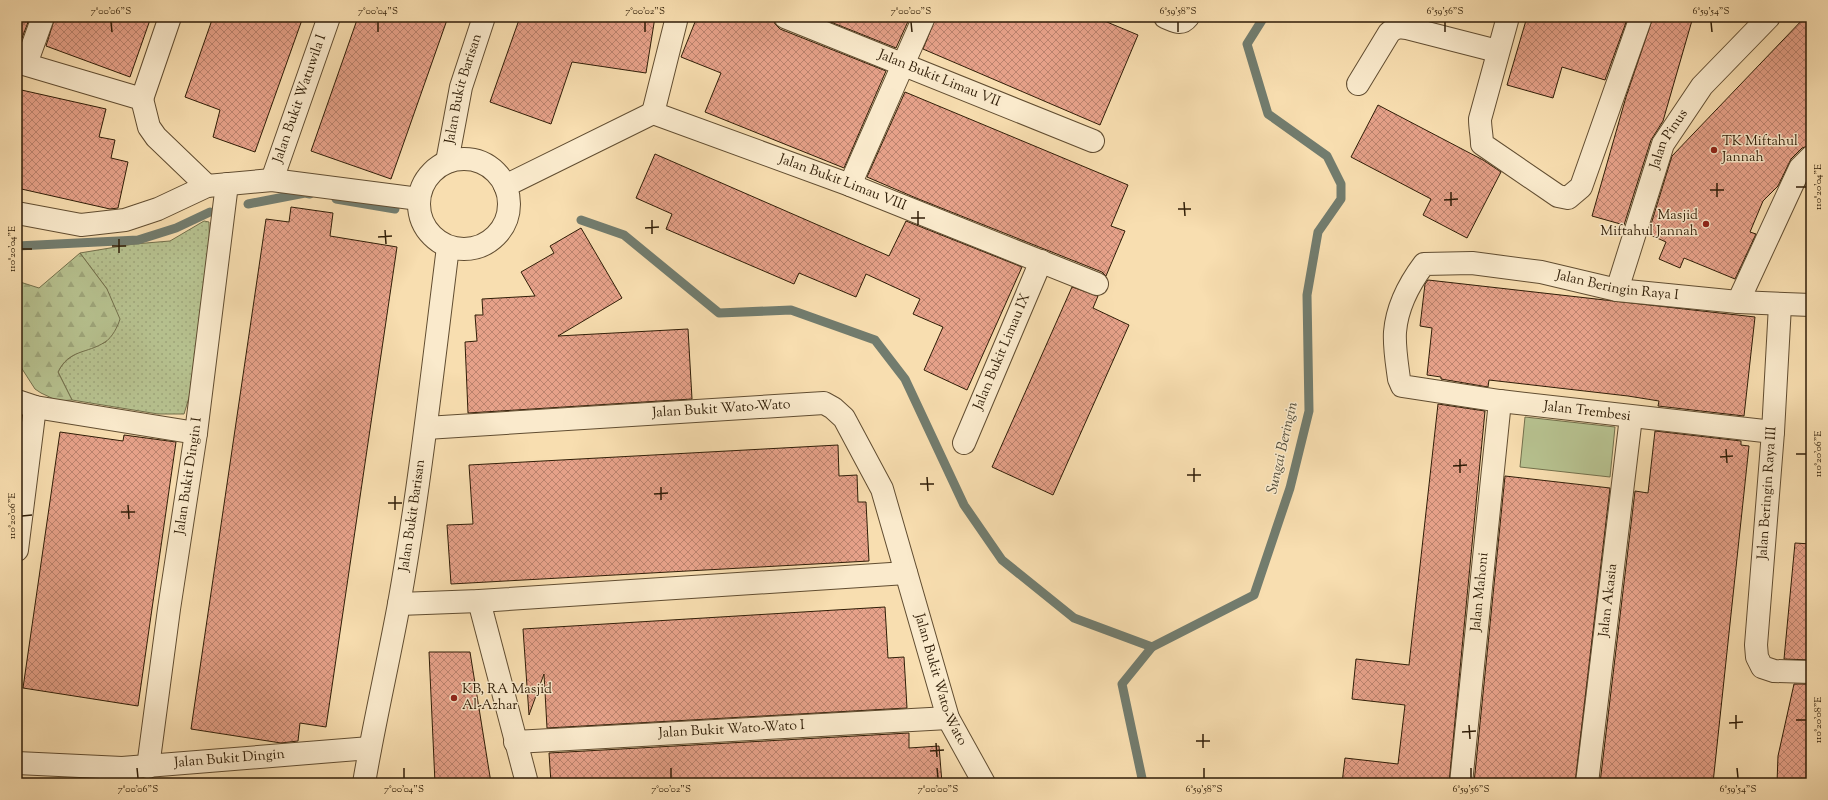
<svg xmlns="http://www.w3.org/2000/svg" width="1828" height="800" font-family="'Sorts Mill Goudy',serif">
  <defs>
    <pattern id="grass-dots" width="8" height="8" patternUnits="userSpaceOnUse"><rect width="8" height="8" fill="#b7c290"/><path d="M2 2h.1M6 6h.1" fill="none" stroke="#9ea67b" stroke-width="1.8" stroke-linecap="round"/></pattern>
    <pattern id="forest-firs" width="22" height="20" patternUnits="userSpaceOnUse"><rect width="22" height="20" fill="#b7c290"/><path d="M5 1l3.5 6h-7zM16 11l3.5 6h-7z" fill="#9ea67b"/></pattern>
    <pattern id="building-cross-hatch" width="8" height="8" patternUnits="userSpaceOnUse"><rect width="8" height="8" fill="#e6a189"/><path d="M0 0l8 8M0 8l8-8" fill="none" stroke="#bb836e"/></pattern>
  </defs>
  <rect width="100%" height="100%" fill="#f8deb0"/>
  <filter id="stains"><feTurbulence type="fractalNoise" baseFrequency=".005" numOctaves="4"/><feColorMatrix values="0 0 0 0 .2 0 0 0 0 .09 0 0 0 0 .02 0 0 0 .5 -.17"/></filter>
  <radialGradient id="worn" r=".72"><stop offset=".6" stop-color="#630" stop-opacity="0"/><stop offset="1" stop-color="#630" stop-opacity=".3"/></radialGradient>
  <!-- grass -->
  <path fill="url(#grass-dots)" stroke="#73704c" d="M204,221L209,222L210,266L198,368L184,414H158L72,400L58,372C67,353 88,349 106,342L107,289L80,253L134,244L170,241Z"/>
  <!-- forest -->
  <path fill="url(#forest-firs)" stroke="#73704c" d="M80,253L107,289L120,319C118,326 112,338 105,342C87,354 69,349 58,372L72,400L58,401L41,393L35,389L17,361V278L20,282L39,288Z"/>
  <!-- garden -->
  <polygon fill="#b7c290" stroke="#73704c" points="1525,417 1615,427 1610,477 1520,467"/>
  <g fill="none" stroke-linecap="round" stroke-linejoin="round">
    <!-- stream -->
    <g stroke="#727c6e" stroke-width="9">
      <polyline points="336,199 395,209"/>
      <polyline points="248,204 305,193 310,194"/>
      <polyline points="581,220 624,235 719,313 791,310 875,340 905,379 964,505 1002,560 1074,618 1152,647"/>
      <polyline points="17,246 138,240 176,228 210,212"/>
      <polyline points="1143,783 1122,684 1152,647 1254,595 1290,488 1309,411 1307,295 1318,232 1341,199 1341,184 1327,156 1268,114 1247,44 1264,17"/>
    </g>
  </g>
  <!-- building -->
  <g fill="url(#building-cross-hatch)" stroke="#2f1d07">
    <polygon points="17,17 30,17 22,38 17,36"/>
    <polygon points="55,17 151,17 130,77 46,46"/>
    <polygon points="213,17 303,17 255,152 213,137 220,110 185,97"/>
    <polygon points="358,17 448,17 391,179 311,151"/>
    <polygon points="520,17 655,17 646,73 572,62 551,124 490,102"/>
    <polygon points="697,17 773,17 775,24 780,29 886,71 844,168 705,112 721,73 681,57"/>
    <polygon points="818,17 910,17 896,48"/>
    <polygon points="936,17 1095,17 1138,35 1100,125 923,49"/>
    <polygon points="1527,17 1628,17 1605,80 1562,67 1553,98 1507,85"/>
    <polygon points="1653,17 1693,17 1663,121 1651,140 1624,225 1592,216 1626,97"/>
    <polygon points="1805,17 1811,17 1811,145 1802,148 1791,159 1778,186 1763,201 1750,232 1756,234 1735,279 1684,258 1680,268 1659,259 1666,242 1648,234 1672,156"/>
    <polygon points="17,89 106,109 99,137 115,140 111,158 128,162 118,208 110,209 17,188"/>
    <polygon points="905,92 1128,185 1111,226 1125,231 1106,276 1102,272 916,198 867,177"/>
    <polygon points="1378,105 1483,160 1501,172 1467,238 1423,215 1431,199 1351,157"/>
    <polygon points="655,154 889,256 906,221 1022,267 967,390 924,370 943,327 913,314 920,299 866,274 856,297 799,273 794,284 666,229 672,214 636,198"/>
    <polygon points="291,207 333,213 330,236 397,247 326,727 300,723 298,741 281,743 191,729 266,219 289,222"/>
    <polygon points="581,228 622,298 558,336 688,329 692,399 468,413 465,342 477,341 475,315 483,315 482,299 535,296 521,272 554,253 550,246"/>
    <polygon points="1428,280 1755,317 1744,416 1658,406 1659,401 1628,396 1489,380 1488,387 1441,379 1441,377 1427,375 1432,328 1420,326 1425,284"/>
    <polygon points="1072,287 1098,296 1093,308 1129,325 1053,495 992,467"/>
    <polygon points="1438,404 1485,411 1449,783 1342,783 1345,758 1398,764 1405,705 1352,699 1356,659 1409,665"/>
    <polygon points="1655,431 1741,441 1741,445 1749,446 1713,783 1600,783 1635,491 1648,493"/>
    <polygon points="60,432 123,441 124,435 176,442 138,706 23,688"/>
    <polygon points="838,445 839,476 857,475 858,502 866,502 869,561 451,584 447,525 473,524 469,465"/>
    <polygon points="1505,476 1610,488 1575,783 1474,783"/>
    <polygon points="1795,543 1811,544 1811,660 1784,659"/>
    <polygon points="885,607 888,658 904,657 907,708 547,728 544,674 529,715 523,629"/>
    <polygon points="429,652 470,652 491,783 435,783"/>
    <polygon points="1794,684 1811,684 1811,754 1809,753 1808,783 1777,783 1778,756"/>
    <polygon points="909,733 909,748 939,746 942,783 551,783 549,753"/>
  </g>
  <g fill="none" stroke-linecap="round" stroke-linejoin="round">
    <defs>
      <g id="minor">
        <path id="s1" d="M785,17L1093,141"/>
        <path d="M1165,17C1175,21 1181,26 1188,17"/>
        <path d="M1508,17L1480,119C1480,128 1482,136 1482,144L1558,196L1568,198L1581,187L1641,17"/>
        <polyline points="17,62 142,99 149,127 156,137 207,186"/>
        <polyline points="26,64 43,17"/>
        <path d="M1358,84L1389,33C1395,27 1400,27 1407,28L1497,51"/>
        <polyline points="142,99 170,17"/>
        <path id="s2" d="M653,113L850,185L1097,284"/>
        <polyline points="653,113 677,17"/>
        <circle cx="464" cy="204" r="45"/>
        <path id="s3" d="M447,162L461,87L484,17"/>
        <path id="s4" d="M272,180L329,17"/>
        <polyline points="850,185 924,17"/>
        <polyline points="505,186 653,113"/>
        <polyline points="17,213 81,225 125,220 158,209 207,186 272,180 419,199"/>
        <path id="s5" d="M1617,290L1663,144L1702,86L1769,17"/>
        <polyline points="1738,302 1800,168 1811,157"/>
        <polyline points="1780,305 1773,432 1756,645 1757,657 1762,667 1774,671 1811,672"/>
        <polyline points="17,401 35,407 196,433"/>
        <path id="s6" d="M426,428L824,403L833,408L844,418L882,489L948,718L984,783"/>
        <path id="s7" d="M1773,432L1500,401L1402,386L1399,379C1397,364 1394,347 1395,332C1397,307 1409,284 1424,264L1472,263L1541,272L1617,290L1738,302L1811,305"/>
        <path id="s8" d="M964,443L1041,261"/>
        <polyline points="17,550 35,407"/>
        <polyline points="479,601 527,783"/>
        <polyline points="399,604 479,601 906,573"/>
        <path id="s9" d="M515,742L948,718"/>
        <path id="s10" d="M17,763L122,768L370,748"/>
        <path id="s11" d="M148,767L169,609L196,433L227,184"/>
        <path id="s12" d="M364,783C374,723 388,664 399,604C420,486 433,366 448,247"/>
        <path id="s13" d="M1461,783L1500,401"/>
        <path id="s14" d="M1587,783L1631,417"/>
      </g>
    </defs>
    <!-- minor casing -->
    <use href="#minor" stroke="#614d31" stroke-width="24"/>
    <!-- minor -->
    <use href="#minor" stroke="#faeacc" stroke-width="22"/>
  </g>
  <!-- ticks -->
  <path fill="none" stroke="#2f1d07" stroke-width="1.5" d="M111,22L112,32M378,22V32M645,22V32M911,22L912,32M1178,22V32M1445,22V32M1711,22L1712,32M1717,183V197M1796,187H1806M1710,190H1724M1451,192V206M1444,200L1458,199M1184,202L1185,216M1178,209H1191M918,211V225M911,218H925M652,220V234M645,228L659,227M385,230L386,244M378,237L392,236M119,239V253M112,246H126M22,249H32M1726,449L1727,463M1796,454H1806M1720,457L1733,456M1460,459V473M1453,466L1467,465M1194,468V482M1187,475H1201M927,477L928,491M920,484H934M661,487V500M654,494L668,493M395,496V510M388,503H402M128,505L129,519M121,512H135M22,516L32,515M1736,715V729M1796,720H1806M1729,723L1743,722M1469,725L1470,739M1462,732L1476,731M1203,734V748M1196,741H1210M936,743L937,757M930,751L944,750M137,768L138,778M404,768V778M671,768V778M937,768L938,778M1204,768V778M1471,768V778M1737,768L1738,778"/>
  <!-- markers -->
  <g fill="#8f2418" stroke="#faeacc" stroke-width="1.5">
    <circle cx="1714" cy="150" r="4"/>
    <circle cx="1706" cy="224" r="4"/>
    <circle cx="454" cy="698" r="4"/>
  </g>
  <g text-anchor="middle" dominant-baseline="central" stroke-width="3" stroke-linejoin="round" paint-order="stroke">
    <!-- street labels -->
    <g font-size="14" fill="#2f1d07" stroke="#faeacc">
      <text stroke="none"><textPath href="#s1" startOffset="166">Jalan Bukit Limau VII</textPath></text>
      <text stroke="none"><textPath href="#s3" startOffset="75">Jalan Bukit Barisan</textPath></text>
      <text stroke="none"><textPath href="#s4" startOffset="86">Jalan Bukit Watuwila I</textPath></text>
      <text stroke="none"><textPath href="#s5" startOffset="160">Jalan Pinus</textPath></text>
      <text stroke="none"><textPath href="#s2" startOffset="202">Jalan Bukit Limau VIII</textPath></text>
      <text stroke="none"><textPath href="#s7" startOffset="699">Jalan Beringin Raya I</textPath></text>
      <text stroke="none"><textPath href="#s8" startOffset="99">Jalan Bukit Limau IX</textPath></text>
      <text stroke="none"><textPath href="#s6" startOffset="296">Jalan Bukit Wato-Wato</textPath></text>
      <text transform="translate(1587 412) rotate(7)">Jalan Trembesi</text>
      <text stroke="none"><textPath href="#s11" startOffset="294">Jalan Bukit Dingin I</textPath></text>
      <text transform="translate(1768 493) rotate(-86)">Jalan Beringin Raya III</text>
      <text stroke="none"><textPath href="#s12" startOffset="272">Jalan Bukit Barisan</textPath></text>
      <text stroke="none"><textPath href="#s13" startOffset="192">Jalan Mahoni</textPath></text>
      <text stroke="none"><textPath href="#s14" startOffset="184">Jalan Akasia</textPath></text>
      <text stroke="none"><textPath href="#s6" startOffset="704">Jalan Bukit Wato-Wato</textPath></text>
      <text stroke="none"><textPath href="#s9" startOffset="217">Jalan Bukit Wato-Wato I</textPath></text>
      <text stroke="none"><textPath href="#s10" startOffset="213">Jalan Bukit Dingin</textPath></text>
    </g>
    <!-- poi labels -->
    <g font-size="14" fill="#2f1d07" stroke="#faeacc" text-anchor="start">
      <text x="1722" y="142">TK Miftahul<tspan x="1722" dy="16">Jannah</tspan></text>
      <text x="1698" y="216" text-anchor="end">Masjid<tspan x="1698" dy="16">Miftahul Jannah</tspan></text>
      <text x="462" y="690">KB, RA Masjid<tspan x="462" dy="16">Al-Azhar</tspan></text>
    </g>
    <!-- water labels -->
    <g font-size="15" font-style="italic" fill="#514c3a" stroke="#faeacc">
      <text transform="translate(1283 448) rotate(-77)">Sungai Beringin</text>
    </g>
  </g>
  <!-- margin -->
  <rect width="1828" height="800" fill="none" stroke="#f8deb0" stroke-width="44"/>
  <rect x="22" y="22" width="1784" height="756" fill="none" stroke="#2f1d07" stroke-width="1.5"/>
  <g font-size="10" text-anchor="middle" fill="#2f1d07">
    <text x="111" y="14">7°00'06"S</text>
    <text x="378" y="14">7°00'04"S</text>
    <text x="645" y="14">7°00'02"S</text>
    <text x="911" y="14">7°00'00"S</text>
    <text x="1178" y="14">6°59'58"S</text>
    <text x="1445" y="14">6°59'56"S</text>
    <text x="1711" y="14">6°59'54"S</text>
    <text transform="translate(1817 187) rotate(-90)" y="4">110°20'04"E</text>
    <text transform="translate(11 249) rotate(-90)" y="4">110°20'04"E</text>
    <text transform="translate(1817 454) rotate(-90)" y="4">110°20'06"E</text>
    <text transform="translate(11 516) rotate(-90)" y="4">110°20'06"E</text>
    <text transform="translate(1817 720) rotate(-90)" y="4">110°20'08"E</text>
    <text x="138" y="792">7°00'06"S</text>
    <text x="404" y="792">7°00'04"S</text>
    <text x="671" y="792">7°00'02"S</text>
    <text x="938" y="792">7°00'00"S</text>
    <text x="1204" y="792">6°59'58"S</text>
    <text x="1471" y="792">6°59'56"S</text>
    <text x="1738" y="792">6°59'54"S</text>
  </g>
  <rect width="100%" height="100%" filter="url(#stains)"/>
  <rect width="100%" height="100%" fill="url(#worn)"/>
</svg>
